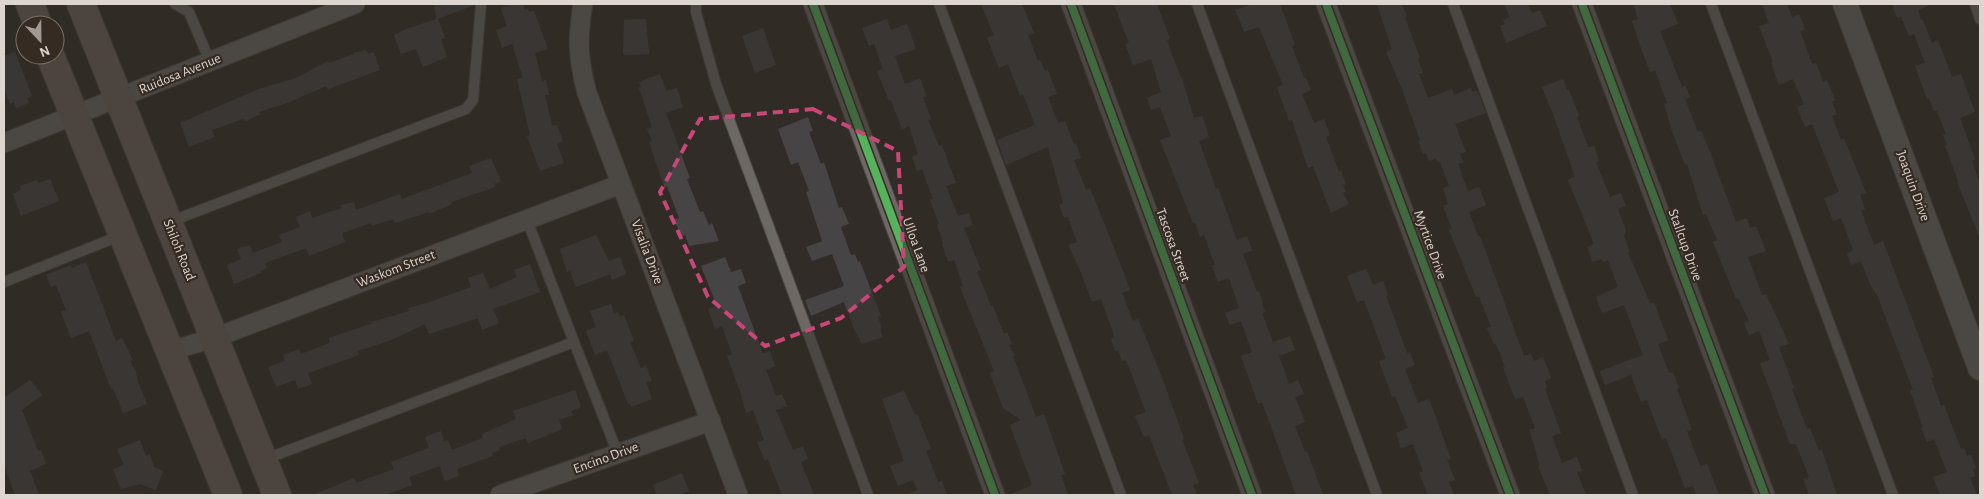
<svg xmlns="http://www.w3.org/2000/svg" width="1984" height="499" font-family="'Alegreya Sans',sans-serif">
  <rect width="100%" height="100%" fill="#312c27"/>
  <!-- building -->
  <g fill="#464444">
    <polygon points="434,4 474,5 438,19 445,38 441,39 447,57 423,67 416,49 401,54 394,35 401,32 401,31 436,19"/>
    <polygon points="513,4 523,4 525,10 528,9 529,12 534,11 548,49 535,53 542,81 546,80 549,95 545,95 552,126 557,125 563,141 557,144 564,163 540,171 527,136 530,135 517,79 523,78 512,44 502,48 496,30 507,26 501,8"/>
    <polygon points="981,4 1022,4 1027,16 1034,33 1028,35 1038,61 1040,60 1045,71 1048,70 1057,94 1048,97 1058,123 1065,121 1074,144 1076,143 1081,158 1074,160 1086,190 1090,188 1118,258 1130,290 1122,293 1133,321 1138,319 1163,380 1184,439 1182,440 1199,483 1193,485 1197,495 1172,495 1149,435 1144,437 1135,416 1146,412 1126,360 1122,361 1118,350 1115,351 1111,339 1114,337 1112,329 1101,299 1092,302 1080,270 1068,245 1077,242 1068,217 1064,218 1059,205 1063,203 1048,147 1006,165 997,140 1035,125 1023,94 1020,96 1008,64 999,68 987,38 994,35"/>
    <polygon points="1114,4 1157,4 1170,39 1167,40 1180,76 1181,76 1194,118 1202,116 1209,137 1199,141 1216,189 1218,188 1237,240 1247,236 1252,250 1243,254 1257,292 1259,291 1265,312 1262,313 1273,342 1290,336 1295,350 1279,356 1289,384 1298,380 1304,394 1295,397 1305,422 1295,426 1305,452 1307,451 1323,495 1296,495 1262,402 1258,404 1241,356 1252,352 1241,321 1230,325 1225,313 1239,308 1229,278 1218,282 1212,266 1215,265 1204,235 1200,237 1195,223 1193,223 1160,140 1171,136 1160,107 1151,110 1147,98 1161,92 1151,59 1133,65 1125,44 1129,43"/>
    <polygon points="1253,4 1280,4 1295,45 1292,46 1304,78 1306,78 1311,90 1302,94 1314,123 1324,119 1330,135 1326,137 1339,172 1341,171 1346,184 1343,185 1346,192 1343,193 1349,204 1331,213 1313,166 1308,168 1292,120 1289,121 1277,87 1283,85 1259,27 1244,32 1241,24 1235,10"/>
    <polygon points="1377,4 1402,4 1407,17 1405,18 1420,58 1418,59 1423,73 1419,74 1428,98 1452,89 1454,95 1471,88 1472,92 1477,90 1486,113 1455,124 1466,152 1460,154 1463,162 1458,164 1468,191 1479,187 1486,205 1469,212 1478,236 1480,236 1524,356 1531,354 1534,361 1543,357 1551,378 1545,381 1547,388 1545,389 1561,433 1552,436 1562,463 1577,457 1582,471 1577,472 1586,495 1550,495 1538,466 1540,466 1536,454 1537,454 1529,430 1535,428 1523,397 1515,399 1503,367 1505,367 1496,344 1494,344 1487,328 1491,327 1479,296 1476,297 1449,230 1452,229 1443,206 1448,204 1443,188 1449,186 1440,162 1437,162 1436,158 1429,161 1426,153 1423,154 1418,141 1420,140 1402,89 1386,52 1392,49"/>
    <polygon points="1504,4 1528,4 1532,13 1540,10 1547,26 1506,43 1500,26 1505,24 1503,20 1510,17"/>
    <polygon points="1642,4 1670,4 1678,24 1660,31 1682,87 1685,85 1690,97 1685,99 1698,132 1701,131 1710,152 1736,222 1747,218 1750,228 1756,226 1766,251 1748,257 1762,295 1766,294 1789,344 1779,347 1794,388 1792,389 1807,429 1810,428 1819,451 1822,450 1837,495 1809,495 1803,479 1809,477 1796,444 1790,444 1760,363 1770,360 1759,331 1749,335 1744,323 1749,321 1738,298 1736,299 1713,242 1717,240 1706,214 1703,215 1687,164 1685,165 1672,131 1664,104 1667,103 1655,70 1650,72 1641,48 1632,21 1638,19 1634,6"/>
    <polygon points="1762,4 1787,4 1792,17 1799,14 1805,29 1800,31 1812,64 1816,63 1823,82 1827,80 1835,100 1832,102 1837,114 1832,116 1841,140 1844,138 1866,193 1860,195 1865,209 1861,210 1874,245 1883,241 1934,377 1931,378 1941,406 1944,405 1961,449 1964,448 1967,456 1971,455 1976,468 1973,469 1975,476 1970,478 1977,495 1940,495 1933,477 1947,472 1934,439 1927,442 1921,428 1923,427 1910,390 1913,390 1878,297 1870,284 1861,261 1851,265 1847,254 1853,250 1841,218 1833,221 1824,198 1839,192 1812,124 1805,127 1797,107 1804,104 1793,79 1779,85 1771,63 1773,62 1759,26 1769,23"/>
    <polygon points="1892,4 1932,4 1918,10 1921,20 1923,20 1932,43 1938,40 1952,77 1961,74 1969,96 1975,112 1960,118 1975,159 1972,161 1980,183 1980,238 1957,182 1958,181 1945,146 1947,145 1943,135 1946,134 1937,111 1934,111 1929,99 1927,99 1915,66 1925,63 1914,34 1909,36 1901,17 1897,18"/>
    <polygon points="646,19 649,54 626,55 623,54 624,20"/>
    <polygon points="887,19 891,30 907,24 916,49 895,56 905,84 920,78 926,96 923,97 931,119 928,120 939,146 942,145 956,183 946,186 958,216 969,213 973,225 964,228 981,270 977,271 991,306 993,306 1004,334 1007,332 1012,344 1009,345 1015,355 1013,356 1036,417 1044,414 1065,474 1061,475 1068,495 1009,495 1032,485 1010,425 1021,420 1003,408 990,373 994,371 960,287 963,286 954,260 948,262 942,244 943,243 937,225 939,224 930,200 933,199 922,169 917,171 912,157 918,154 909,126 902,129 891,100 889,101 877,71 883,69 874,44 869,46 862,28"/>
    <polygon points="763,28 776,65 755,73 742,36"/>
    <polygon points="366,50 369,54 374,52 380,70 328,89 326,86 287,103 259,112 260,114 246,121 243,119 212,130 215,137 189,147 180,123 259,89 296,78 328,61 329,63 354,54 353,53"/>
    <polygon points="15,52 32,96 27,98 29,103 16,108 14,102 10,104 4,88 4,56"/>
    <polygon points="660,74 666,91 677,88 683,107 666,113 690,178 687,179 700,212 703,211 709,225 712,223 719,241 689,246 685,235 681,236 674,219 679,218 667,186 664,187 649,142 652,141 647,129 652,127 639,88 641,87 639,82"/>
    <polygon points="1563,79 1567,90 1569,90 1579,116 1577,117 1588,147 1594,146 1599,161 1596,162 1610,197 1621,193 1626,206 1618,209 1626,231 1624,236 1630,252 1628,253 1650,303 1654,302 1668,340 1658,344 1669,373 1673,372 1679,388 1677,389 1692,429 1687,431 1700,466 1707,464 1719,495 1696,495 1693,486 1685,488 1666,438 1662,440 1647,400 1641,402 1631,375 1605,385 1600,371 1643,355 1624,305 1602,313 1596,297 1618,287 1608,260 1603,262 1601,259 1592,262 1587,247 1594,244 1568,180 1575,177 1553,114 1542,87"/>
    <polygon points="808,117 813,131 809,132 821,164 824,162 839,208 842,207 849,224 841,227 851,255 855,254 858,262 860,261 881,316 878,317 882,328 880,329 883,337 862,344 854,329 844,302 811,316 805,300 844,286 832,254 812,261 806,247 822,241 806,192 809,191 798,162 791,165 778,129"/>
    <polygon points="491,158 501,181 494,184 495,187 451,202 452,204 429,214 429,212 395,223 393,219 372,226 371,223 342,233 345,242 309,256 306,248 265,263 267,268 260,271 261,273 234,284 227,265 241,259 237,249 250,245 253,253 282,242 279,235 300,227 296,217 310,211 312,218 342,208 341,205 354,202 356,210 400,194 402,199 472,173 469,166"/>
    <polygon points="50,179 59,201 21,216 13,194 21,190 20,186 37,180 39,183"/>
    <polygon points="596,235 609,261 620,257 626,274 612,280 610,274 576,287 570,271 567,272 560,249"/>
    <polygon points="725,257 731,272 741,269 746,283 738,286 763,354 770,351 775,366 766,370 776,396 782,394 787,406 776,410 793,450 803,446 808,459 801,462 814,495 782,495 768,459 765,461 757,442 764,440 753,410 746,413 741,397 742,397 727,356 732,354 722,326 715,329 708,309 717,306 701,266"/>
    <polygon points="86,262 116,341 122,338 133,360 130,361 136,372 137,379 147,404 123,413 113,388 111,389 89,331 71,338 61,312 66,310 56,285 51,287 46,275 71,265 72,268"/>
    <polygon points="530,264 540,292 493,309 499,323 482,330 478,318 429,334 425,324 389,341 357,351 359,355 308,373 312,384 298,389 295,380 276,387 268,367 285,361 283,355 299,349 301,354 330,343 329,338 373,323 372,322 409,311 408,308 430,302 471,287 468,278 483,273 490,289 517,277 514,270"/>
    <polygon points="1366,269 1373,285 1383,281 1388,295 1386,296 1407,353 1410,352 1415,365 1405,369 1418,403 1429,399 1435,415 1451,459 1447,460 1455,480 1449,482 1454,495 1428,495 1419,473 1423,471 1413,444 1401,448 1396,433 1408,428 1395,396 1392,397 1379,361 1386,359 1364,300 1357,302 1347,276"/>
    <polygon points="611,304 614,313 618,312 620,316 624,315 634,341 630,342 641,368 646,365 652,381 646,382 652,399 631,407 630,403 628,404 607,350 595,355 586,331 596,327 590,311"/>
    <polygon points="30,380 42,395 22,410 38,451 41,450 46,464 30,471 39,495 15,495 4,463 4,398"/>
    <polygon points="575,390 581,407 571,411 573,415 559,420 562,429 528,443 526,438 499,447 500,450 492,453 493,456 457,469 459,476 445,481 440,466 409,477 412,485 385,495 313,495 354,478 356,483 394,469 391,462 429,448 425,437 441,431 444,441 448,440 452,450 483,438 482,434 516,419 513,411"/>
    <polygon points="904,391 915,415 917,414 931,449 926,451 938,482 942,481 947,495 907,495 917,490 913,480 898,486 890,466 904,461 882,399"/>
    <polygon points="140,440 146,456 150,454 154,467 163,471 156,490 140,484 121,489 113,469 124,465 117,449"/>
    <polygon points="682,473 689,491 679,495 657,495 653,485"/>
  </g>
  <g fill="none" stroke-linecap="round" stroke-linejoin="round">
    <defs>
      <g id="service">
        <polyline points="175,4 189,12 210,62"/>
        <polyline points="696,4 696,12 716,84 868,495"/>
        <polyline points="939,4 1121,495"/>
        <polyline points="1197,4 1377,495"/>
        <polyline points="1453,4 1633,495"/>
        <polyline points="1711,4 1893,495"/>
        <polyline points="1975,4 1980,19"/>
        <polyline points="527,220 574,342"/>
        <polyline points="169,222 466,109 473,100 481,4"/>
        <polyline points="4,282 122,235"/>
        <polyline points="263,460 574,342 618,454"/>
      </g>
      <g id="minor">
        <path d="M583,4C577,39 578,59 587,93L738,495"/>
        <polyline points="813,4 995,495"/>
        <polyline points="1071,4 1252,495"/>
        <polyline points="1326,4 1510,495"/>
        <polyline points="1582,4 1765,495"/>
        <polyline points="4,143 355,4"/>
        <polyline points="170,351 214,338 621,184"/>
        <polyline points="500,495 711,421"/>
      </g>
      <polyline id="tertiary" points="1845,4 1980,368"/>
      <g id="secondary">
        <polyline points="30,4 38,25"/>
        <polyline points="81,4 277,495"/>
        <polyline points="50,55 228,495"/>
      </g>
    </defs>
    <!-- service casing -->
    <use href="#service" stroke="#4c4743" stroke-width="12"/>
    <!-- minor casing -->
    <use href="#minor" stroke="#4c4743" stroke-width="21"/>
    <!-- tertiary casing -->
    <use href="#tertiary" stroke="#4c4743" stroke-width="26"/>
    <!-- secondary casing -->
    <use href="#secondary" stroke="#4c4743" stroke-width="30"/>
    <!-- service -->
    <use href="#service" stroke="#6c6864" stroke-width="10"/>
    <!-- minor -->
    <use href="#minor" stroke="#6c6864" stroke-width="19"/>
    <!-- tertiary -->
    <use href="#tertiary" stroke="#6c6864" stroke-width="24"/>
    <!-- secondary -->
    <use href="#secondary" stroke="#6a625e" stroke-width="28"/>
    <defs>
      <g id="cycleway">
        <polyline points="813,4 995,495"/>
        <polyline points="1071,4 1252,495"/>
        <polyline points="1326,4 1510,495"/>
        <polyline points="1582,4 1765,495"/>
      </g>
    </defs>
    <!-- cycleway casing -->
    <use href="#cycleway" stroke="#352b23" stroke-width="11"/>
    <!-- cycleway -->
    <use href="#cycleway" stroke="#56b35d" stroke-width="8"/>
  </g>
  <!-- marked area -->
  <path d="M0 0H1984V499H0ZM813,109L898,151L904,267L841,318L765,346L708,297L660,192L700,119Z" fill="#312c27" fill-opacity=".55" fill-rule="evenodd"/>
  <path fill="none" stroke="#c84778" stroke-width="4" stroke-dasharray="10 6" stroke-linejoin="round" d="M813,109L898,151L904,267L841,318L765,346L708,297L660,192L700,119Z"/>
  <g text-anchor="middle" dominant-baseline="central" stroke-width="4.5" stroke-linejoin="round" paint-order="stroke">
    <!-- street labels -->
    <g font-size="14" fill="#dcd5d0" stroke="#352b23">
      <text transform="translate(180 74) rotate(-22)">Ruidosa Avenue</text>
      <text transform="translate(1913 186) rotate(70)">Joaquin Drive</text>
      <text transform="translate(916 245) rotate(70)">Ulloa Lane</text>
      <text transform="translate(1173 245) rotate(70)">Tascosa Street</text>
      <text transform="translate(1430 245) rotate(70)">Myrtice Drive</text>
      <text transform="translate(1685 245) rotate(70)">Stallcup Drive</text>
      <text transform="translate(179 250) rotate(68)">Shiloh Road</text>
      <text transform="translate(647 252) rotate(69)">Visalia Drive</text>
      <text transform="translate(396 269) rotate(-21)">Waskom Street</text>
      <text transform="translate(606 458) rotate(-20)">Encino Drive</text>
    </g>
  </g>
  <!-- border -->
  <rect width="1984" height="499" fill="none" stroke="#dcd5d0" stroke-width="10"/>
  <!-- north arrow -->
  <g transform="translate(40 40) rotate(158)"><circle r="24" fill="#352b23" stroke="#786f68"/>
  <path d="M0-4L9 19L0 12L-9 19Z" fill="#a09a95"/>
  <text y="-8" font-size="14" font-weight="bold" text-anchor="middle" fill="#dcd5d0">N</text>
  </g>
</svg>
